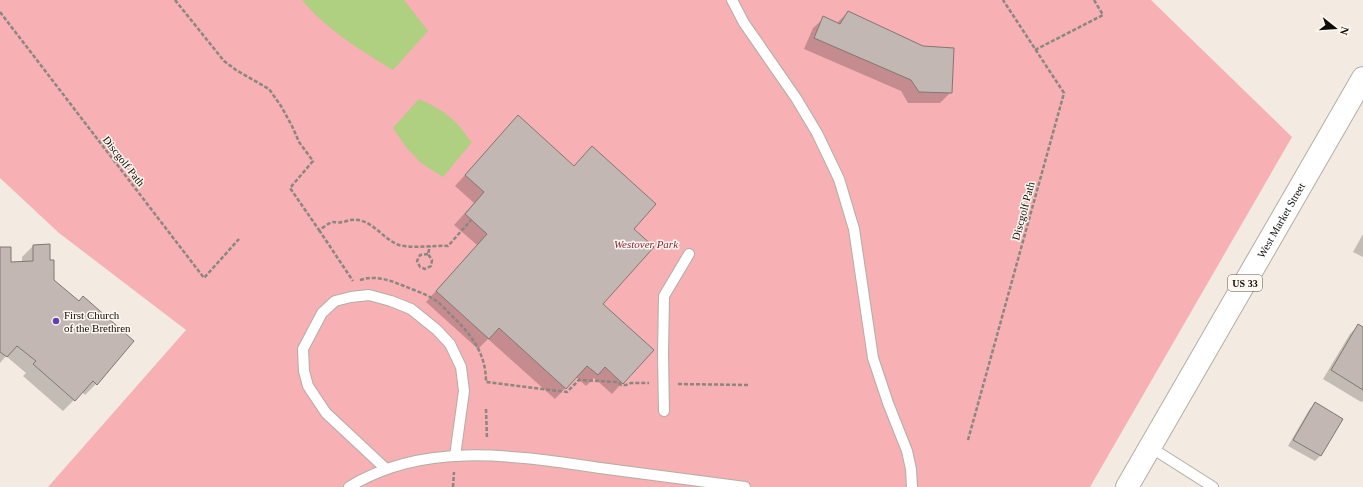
<svg xmlns="http://www.w3.org/2000/svg" width="1363" height="487" font-family="'Times New Roman',serif">
  <rect width="100%" height="100%" fill="#f3ebe2"/>
  <!-- green -->
  <polygon fill="#f7b0b4" points="0,0 1151,0 1292,137 1090,487 48,487 186,330 59,233 0,178"/>
  <!-- water -->
  <g fill="#afcf81">
    <path d="M302,0H404L428,31L393,70C360,50 327,30 302,0Z"/>
    <path d="M419,99C435,106 447,113 458,125C464,131 466,137 472,142L443,177L421,163L406,147L393,128Z"/>
  </g>
  <!-- shadow -->
  <g fill="#0003">
    <polygon points="848,12 951,92 940,103 908,103 901,91 804,49 813,28 824,18 837,23"/>
    <polygon points="507,128 574,167 592,147 632,229 602,304 622,383 612,394 594,378 586,386 576,377 555,399 488,339 478,349 426,302 477,245 454,225 474,203 455,186"/>
    <polygon points="1363,234 1363,257 1353,252"/>
    <polygon points="33,246 49,261 53,280 78,302 133,341 96,384 85,395 82,392 63,411 23,376 26,373 6,356 0,363 0,249 10,263 22,262 22,257"/>
    <polygon points="1358,326 1363,328 1363,401 1361,402 1323,379 1350,334"/>
    <polygon points="1315,404 1321,455 1315,461 1288,446 1309,410"/>
  </g>
  <!-- building -->
  <g fill="#c2b7b2" stroke="#817772">
    <polygon points="848,11 923,46 954,48 952,93 919,92 911,80 814,38 823,16 840,24"/>
    <polygon points="518,115 574,166 592,146 656,204 634,229 654,247 603,304 654,350 623,384 605,367 598,375 587,366 566,389 499,328 489,339 436,291 487,234 465,214 484,192 465,175"/>
    <polygon points="50,244 50,260 54,260 54,280 79,301 83,296 134,341 97,385 93,381 75,401 33,364 36,361 17,346 7,357 0,352 0,247 11,247 11,262 33,261 33,245"/>
    <polygon points="1358,324 1363,327 1363,390 1331,370"/>
    <polygon points="1315,402 1343,419 1321,456 1293,440"/>
  </g>
  <g fill="none" stroke-linecap="round" stroke-linejoin="round">
    <defs>
      <g id="service">
        <polyline points="732,0 744,23 796,98 817,133 839,179 854,229 873,358 888,403 907,451 911,469 912,487"/>
        <polyline points="664,411 663,354 664,296 689,254"/>
        <polyline points="1150,447 1213,487"/>
        <polyline points="386,469 326,413 308,386 304,371 303,349 322,313 335,301 351,297 369,295 391,301 411,309 437,330 450,344 461,367 464,391 455,456"/>
        <path d="M349,487C425,440 516,456 600,468C649,474 697,481 745,487"/>
      </g>
      <g id="primary">
        <path id="s1" d="M1127,487L1363,78"/>
      </g>
    </defs>
    <!-- service casing -->
    <use href="#service" stroke="#b4ada4" stroke-width="12"/>
    <!-- primary casing -->
    <use href="#primary" stroke="#b4ada4" stroke-width="24"/>
    <!-- path -->
    <g stroke="#8b8680" stroke-width="2.5" stroke-dasharray="4 2" stroke-linecap="butt">
      <path d="M175,0L224,61L236,70L269,89L281,106L292,126L299,142L313,161L290,188L319,230C323,228 328,223 333,222C335,222 339,223 342,222C345,222 348,220 351,220C371,217 382,239 399,245C415,249 432,245 448,246L471,220"/>
      <polyline points="0,12 204,278 239,239"/>
      <polyline points="1035,50 1103,15 1094,0"/>
      <polyline points="319,230 353,281"/>
      <polyline points="428,254 420,255 417,261 420,267 425,269 431,266 432,260 428,254 430,246"/>
      <path d="M360,280C376,275 389,280 404,286C414,290 426,294 435,300C440,303 444,308 448,312C469,332 486,351 486,382L567,392L579,380L618,382L621,385H626L631,383H649"/>
      <polyline points="678,384 750,385"/>
      <polyline points="486,409 487,439"/>
      <polyline points="968,440 1064,93 1003,0"/>
      <polyline points="453,487 454,472"/>
    </g>
    <!-- service -->
    <use href="#service" stroke="#fff" stroke-width="10"/>
    <!-- primary -->
    <use href="#primary" stroke="#fff" stroke-width="22"/>
  </g>
  <!-- markers -->
  <circle fill="#633eb7" stroke="#fff8f1" stroke-width="1.5" cx="56" cy="321" r="4"/>
  <g text-anchor="middle" dominant-baseline="central" stroke-width="3" stroke-linejoin="round" paint-order="stroke">
    <!-- shield labels -->
    <rect fill="#fff8f1" stroke="#56534f" stroke-width="1" x="1228" y="275" width="34" height="16" rx="3"/>
    <g font-size="10" font-weight="bold" fill="#0e0c09">
      <text x="1245" y="283">US 33</text>
    </g>
    <!-- street labels -->
    <g font-size="11" fill="#0e0c09" stroke="#fff8f1">
      <text transform="translate(124 161) rotate(52)">Discgolf Path</text>
      <text transform="translate(1023 211) rotate(-75)">Discgolf Path</text>
      <text stroke="none"><textPath href="#s1" startOffset="308">West Market Street</textPath></text>
    </g>
    <!-- park labels -->
    <g font-size="11" font-style="italic" fill="#892234" stroke="#fff8f1">
      <text x="646" y="244">Westover Park</text>
    </g>
    <!-- poi labels -->
    <g font-size="11" fill="#0e0c09" stroke="#fff8f1" text-anchor="start">
      <text x="64" y="315">First Church<tspan x="64" dy="13">of the Brethren</tspan></text>
    </g>
  </g>
  <!-- north arrow -->
  <g transform="translate(1335 28) rotate(107)" stroke="#fff8f1" stroke-width="3" paint-order="stroke">
  <path d="M0-3L7 15L0 10L-7 15Z" fill="#0e0c09"/>
  <text y="-6" font-size="11" font-weight="bold" text-anchor="middle" fill="#0e0c09">N</text>
  </g>
</svg>
